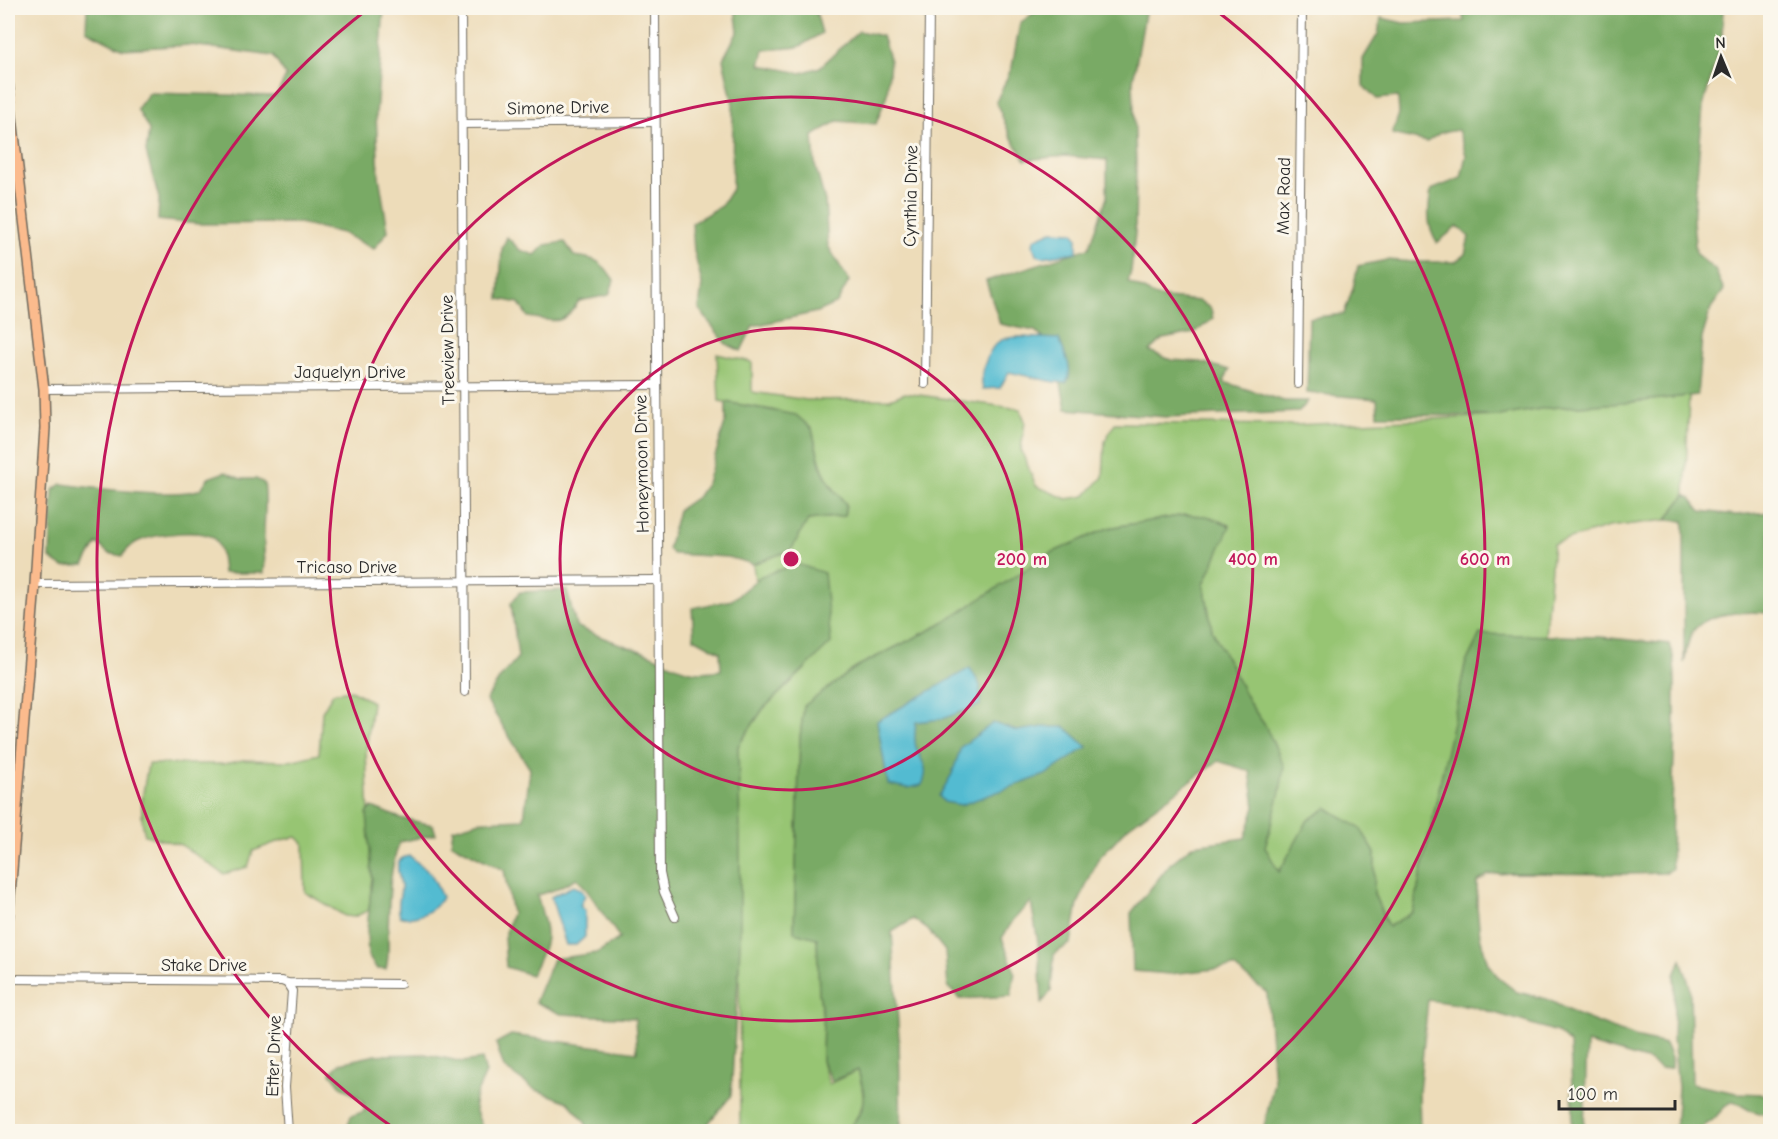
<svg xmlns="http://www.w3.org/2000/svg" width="1778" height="1139" font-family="'Comic Neue',sans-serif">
  <rect width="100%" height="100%" fill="#fbf7ec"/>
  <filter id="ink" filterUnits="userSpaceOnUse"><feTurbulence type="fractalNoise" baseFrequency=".0167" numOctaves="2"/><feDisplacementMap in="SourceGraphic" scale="12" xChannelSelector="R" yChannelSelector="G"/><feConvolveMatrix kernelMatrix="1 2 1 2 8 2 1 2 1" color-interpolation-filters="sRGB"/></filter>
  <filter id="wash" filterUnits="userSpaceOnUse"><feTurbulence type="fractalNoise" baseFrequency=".008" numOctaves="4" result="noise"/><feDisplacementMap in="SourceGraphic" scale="24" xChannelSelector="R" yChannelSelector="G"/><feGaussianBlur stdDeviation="1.35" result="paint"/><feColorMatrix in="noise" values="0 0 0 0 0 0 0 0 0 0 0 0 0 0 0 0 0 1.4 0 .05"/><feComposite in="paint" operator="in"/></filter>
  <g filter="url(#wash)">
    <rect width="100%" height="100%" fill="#eddcb9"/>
    <!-- green -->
    <g fill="#97c573" stroke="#61784f" stroke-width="1.5">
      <path d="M717,354L752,362V392L807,400L890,399L905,393L1020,409L1025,421L1021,450L1036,486L1067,499L1085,496L1103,477L1105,441L1115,423L1294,425L1499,416L1546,408L1623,403L1689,396L1685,495L1666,520L1609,527L1553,544L1545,636L1480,635L1465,665L1413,912L1388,927L1374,894L1375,853L1308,820L1279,873L1265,847L1266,727L1250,704L1212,630L1204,584L1230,525L1207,516L1185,515L1108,528L940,625L858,666L804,707L800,737L794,932L817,938L819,992L823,1019L822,1061L829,1084L858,1070C866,1098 866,1109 846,1131H740L738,746L763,709L805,669L764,575L755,581L753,564L791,550L808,520L844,516L846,504C822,476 820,464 812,429L773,410L719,401Z"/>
      <path d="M351,690L372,702L366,753L372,878L369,910L354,917L345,916L305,892L304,844L297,837L282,840L253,851L248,867L224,874L181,845L145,835C138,811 144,788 148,764H224L243,760L290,761L319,754L322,712L333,693Z"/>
    </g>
    <!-- forest -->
    <g fill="#79aa65" stroke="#526a48" stroke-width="1.5">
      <polygon points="87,8 384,8 376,115 379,176 388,231 374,249 342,233 299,223 199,224 158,220 159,198 146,152 149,130 137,109 149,93 276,96 286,76 273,56 191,45 123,49 86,30"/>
      <polygon points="735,8 815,8 822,33 799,47 764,50 760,65 801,73 820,67 859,31 882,36 890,61 887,94 876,124 837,121 813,136 815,165 825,201 828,246 849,281 837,303 817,312 753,326 741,351 726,344 699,309 702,284 694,251 692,223 721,206 732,189 733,104 723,59 738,31"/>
      <polygon points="1041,8 1146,8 1133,81 1136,163 1135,233 1131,271 1128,282 1157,297 1200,301 1211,309 1213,319 1194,333 1163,339 1149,351 1171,360 1201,362 1229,370 1224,382 1284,401 1308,401 1299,412 1166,417 1066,409 1054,348 1035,331 1000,324 986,281 1089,248 1107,197 1107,160 1065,156 1025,160 1010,135 996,102 1012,67 1020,23"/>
      <path d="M1461,8H1723L1722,37L1703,107L1693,221L1696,254L1715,270L1724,290L1711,308L1702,338L1697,395L1623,403L1546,408L1500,416L1378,415L1377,399L1307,393L1309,318L1344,314L1353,288L1358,266L1387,260L1414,262H1455L1465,254L1469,237L1458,226L1437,243C1426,226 1428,209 1431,190L1461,178L1466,155L1458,130L1440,133L1427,142L1392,134L1399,114L1398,97L1377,99L1363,86V59L1378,34L1381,18L1404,23L1464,21Z"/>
      <path d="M507,237L520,250L535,255L545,245L565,242L574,256C596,258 601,261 614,280L609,295L579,301C562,327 556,321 528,317L519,303L499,299L502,249Z"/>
      <polygon points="726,402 796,415 812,429 820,464 830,485 846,504 844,516 808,520 791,550 753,564 728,557 673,554 668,549 678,510 698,496 707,483 726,420"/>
      <path d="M225,472L241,479H256L264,483C267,501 264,518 264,535C263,548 266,560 264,573H223C222,563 222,550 216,541C206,526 154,535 139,541C131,544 127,550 122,556L108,553L97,543L84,565L63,567L50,558L53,490L62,484C92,488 176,499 201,489L208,478Z"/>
      <path d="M1685,495L1691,498L1701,511L1736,515L1770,512V613C1748,611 1702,611 1691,635C1687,644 1686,654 1684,663V521L1666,520Z"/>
      <path d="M1185,515L1207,516L1230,526L1204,584L1212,630L1250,704L1266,727L1284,766L1280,792L1265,847L1279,872L1308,820L1327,808L1361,829L1375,853L1374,894L1388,927L1413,912L1465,665L1480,634L1600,637L1670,644C1676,663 1675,683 1675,703C1676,759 1669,814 1672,869L1664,873L1630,874L1510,873L1488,875L1477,882V906L1480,936L1488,964L1500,979L1517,992L1547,999L1575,1014L1635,1037L1665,1044L1671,1058V1068L1660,1069L1649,1061L1587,1043L1584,1131H1571L1573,1112L1570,1044L1557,1032L1515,1019L1471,1006L1428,1000L1419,1092L1420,1131H1263L1274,1082L1267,993L1234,967L1170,974L1133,971L1131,913L1170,864L1193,845L1245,838L1255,807L1250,771L1218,761L1128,827L1098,859L1078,904L1071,943L1054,954L1051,991L1042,1003L1038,942L1031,902L1014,919L1002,938L1015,972L1011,996L960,999L948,987L945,951L928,930L913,919L892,932L899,1038L901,1131H846C868,1107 867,1101 858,1070L832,1081L822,1061L823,1019L819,992L817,938L794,932L800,737L804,706L858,666L940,625L1051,553L1108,528Z"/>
      <path d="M797,564L824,573L831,643L763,709L738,746L740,833V946L731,1096L702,1131H589L584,1120L568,1102L534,1089L504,1068L496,1043L511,1035L637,1052L635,1018L561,1014L535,1002L553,959L597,953L620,938C605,918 593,896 577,878L554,890L537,895C548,935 552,937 531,975L506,967L504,938L512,913L504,870L451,843L453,829L480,821L524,819L530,769L486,700L500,678L518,657L511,603L520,592L567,590L576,626C597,636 619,644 641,651C676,663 681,677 721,670L720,652L694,638L692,608L732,600L761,576Z"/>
      <path d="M372,807L400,818L433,825L436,834L400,842C388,870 389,906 388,936C388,948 389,958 386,969H377L368,956L367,931L372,878L367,813Z"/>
      <path d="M1681,959L1690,987L1692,1084L1737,1093L1763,1094L1770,1097V1116L1749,1110L1734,1101C1718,1108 1720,1118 1705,1125L1702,1131H1675L1678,1087L1673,1038L1675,975Z"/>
      <path d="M425,1054L463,1062L482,1059L486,1073C472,1104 470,1100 484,1131H346L351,1116L365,1111L363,1101L340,1085L331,1073L340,1063L376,1055Z"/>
    </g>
    <!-- water -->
    <g fill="#53bbd1" stroke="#3f737e" stroke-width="1.5">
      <polygon points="1052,231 1073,232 1077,237 1077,252 1042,257 1036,254 1033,246 1034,239"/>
      <path d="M1021,337L1059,339C1064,353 1075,370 1066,383L1054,382L1009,372L1000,388L983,389C979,377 987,351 997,343C1003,337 1014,337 1021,337Z"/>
      <path d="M970,668L980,685V705L942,719L916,722C915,730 914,740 916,747C922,764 930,767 922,785L908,788L888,784L877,721Z"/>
      <polygon points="993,723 1017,731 1043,727 1065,727 1087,747 1045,775 961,805 944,802 939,796 952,774 961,747"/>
      <path d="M410,856L431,874L442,897C437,911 413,921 400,916C396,905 401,897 401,887C400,874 390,858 410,856Z"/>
      <polygon points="573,886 581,889 585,895 580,906 585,910 585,937 576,945 566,945 551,897"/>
    </g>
  </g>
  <g filter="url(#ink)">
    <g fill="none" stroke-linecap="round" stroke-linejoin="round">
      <defs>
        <g id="minor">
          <polyline points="461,8 465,692"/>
          <polyline points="655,8 660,873 664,892 675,917"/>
          <polyline points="462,124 655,122"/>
          <polyline points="925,384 929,8"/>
          <polyline points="1298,384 1302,8"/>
          <polyline points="44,389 656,385"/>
          <polyline points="35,584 658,580"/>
          <polyline points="8,979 282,981 287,983 400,984"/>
          <polyline points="287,983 292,991 285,1087 288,1132"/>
        </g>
        <polyline id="major" points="8,83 44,389 45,428 35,584 8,920"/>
      </defs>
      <!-- minor casing -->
      <use href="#minor" stroke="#6f695d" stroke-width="10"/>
      <!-- major casing -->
      <use href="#major" stroke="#6f695d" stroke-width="12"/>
      <!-- minor -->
      <use href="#minor" stroke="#fff" stroke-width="8"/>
      <!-- major -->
      <use href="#major" stroke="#fbbb8d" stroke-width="9"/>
    </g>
  </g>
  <!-- distance rings -->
  <g fill="none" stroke="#c2185b" stroke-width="3">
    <circle cx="791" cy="559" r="231"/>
    <circle cx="791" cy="559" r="462"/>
    <path d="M398 1131A694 694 0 0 1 369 8M1213 8A694 694 0 0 1 1184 1131"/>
  </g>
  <g text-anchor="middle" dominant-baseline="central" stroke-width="6" stroke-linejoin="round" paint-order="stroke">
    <!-- street labels -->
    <g font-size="18" fill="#2b2b2b" stroke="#fbf7ec">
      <text transform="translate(558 108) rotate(-1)">Simone Drive</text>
      <text transform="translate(911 196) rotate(-89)">Cynthia Drive</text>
      <text transform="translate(1284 196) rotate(-89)">Max Road</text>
      <text transform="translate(448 350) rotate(-91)">Treeview Drive</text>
      <text x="350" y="372">Jaquelyn Drive</text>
      <text transform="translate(642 464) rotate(-91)">Honeymoon Drive</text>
      <text x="347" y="567">Tricaso Drive</text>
      <text x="204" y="965">Stake Drive</text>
      <text transform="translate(274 1056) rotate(-88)">Etter Drive</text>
    </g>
  </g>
  <circle cx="791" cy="559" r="9" fill="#c2185b" stroke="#fbf7ec" stroke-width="3"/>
  <g font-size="18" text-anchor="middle" font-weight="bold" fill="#c2185b" stroke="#fbf7ec" stroke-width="6" stroke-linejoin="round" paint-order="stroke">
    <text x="1022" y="565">200 m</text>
    <text x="1253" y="565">400 m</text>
    <text x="1485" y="565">600 m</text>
  </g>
  <!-- margin -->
  <rect width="1778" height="1139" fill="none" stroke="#fbf7ec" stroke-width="30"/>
  <!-- north arrow -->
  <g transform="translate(1721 57) rotate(358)" stroke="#fbf7ec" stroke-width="4.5" paint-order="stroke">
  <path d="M0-4.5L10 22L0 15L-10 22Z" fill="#2b2b2b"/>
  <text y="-9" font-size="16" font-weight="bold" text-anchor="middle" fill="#2b2b2b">N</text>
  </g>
  <!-- scale -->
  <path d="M1559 1100v9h116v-9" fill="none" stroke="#2b2b2b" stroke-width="3"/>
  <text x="1568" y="1100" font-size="18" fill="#2b2b2b" stroke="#fbf7ec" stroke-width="4.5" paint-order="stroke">100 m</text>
</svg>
